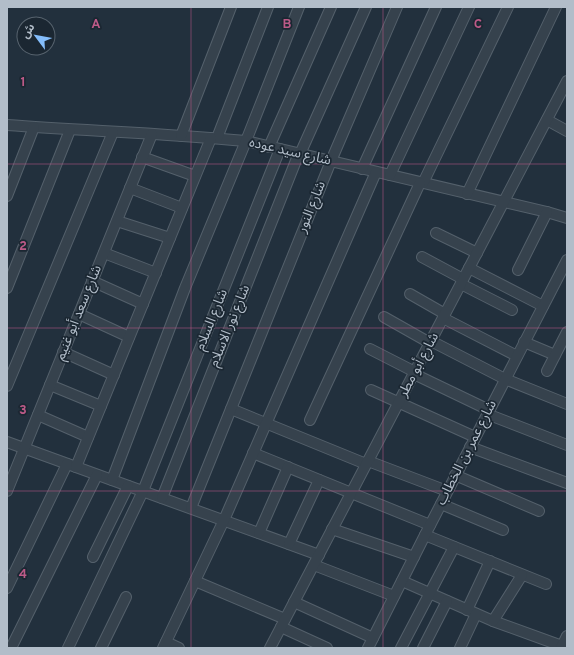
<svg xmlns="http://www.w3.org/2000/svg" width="574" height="655" font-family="Overpass,'Noto Sans Arabic',sans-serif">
  <rect width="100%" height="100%" fill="#22303d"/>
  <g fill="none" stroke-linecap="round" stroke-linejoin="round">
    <defs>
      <g id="minor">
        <polyline points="547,120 567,131"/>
        <path d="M7,125C87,131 167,133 246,141L547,212L567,218"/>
        <polyline points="181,136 231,7"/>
        <polyline points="217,138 268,7"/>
        <polyline points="269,147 331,7"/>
        <polyline points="300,154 366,7"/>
        <polyline points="142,157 195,176"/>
        <polyline points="362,169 436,7"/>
        <polyline points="390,175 469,7"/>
        <polyline points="423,183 508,7"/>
        <polyline points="130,188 182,208"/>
        <polyline points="467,194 556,7"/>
        <polyline points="7,196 34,127"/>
        <polyline points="117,221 170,238"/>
        <polyline points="436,233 477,253"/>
        <polyline points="104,253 156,273"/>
        <polyline points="422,257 463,279"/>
        <polyline points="469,268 543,306"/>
        <polyline points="518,270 547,212"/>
        <polyline points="92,281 143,304"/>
        <polyline points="461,284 512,310"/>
        <polyline points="7,288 70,130"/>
        <polyline points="410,294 445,314"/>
        <polyline points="79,314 129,337"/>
        <polyline points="384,317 430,343"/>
        <polyline points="443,318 517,356"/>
        <polyline points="431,341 505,379 567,404"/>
        <polyline points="524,342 555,355"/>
        <polyline points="370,349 415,372"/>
        <polyline points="63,352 114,375"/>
        <polyline points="547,371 567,332"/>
        <polyline points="414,374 489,410"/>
        <polyline points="50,385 101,406"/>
        <polyline points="7,386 113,132"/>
        <polyline points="371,390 475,437"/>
        <polyline points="231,409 366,464"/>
        <polyline points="487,414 567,445"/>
        <polyline points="38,415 88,437"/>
        <polyline points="310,420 420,183"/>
        <polyline points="7,442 319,555"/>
        <polyline points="470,447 567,483"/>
        <polyline points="253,453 430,525"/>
        <polyline points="368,461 447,491"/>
        <polyline points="76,467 211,138"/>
        <polyline points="455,475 539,511"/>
        <polyline points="112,480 185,288 246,141 299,7"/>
        <polyline points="7,491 152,134"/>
        <polyline points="162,498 299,153"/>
        <polyline points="441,504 503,530"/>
        <polyline points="191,508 331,161 397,7"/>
        <polyline points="332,529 414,557"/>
        <polyline points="259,533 288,467"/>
        <polyline points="425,535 546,584"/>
        <polyline points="289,544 319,480"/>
        <polyline points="93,557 128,486"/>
        <polyline points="314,565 394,596"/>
        <polyline points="195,581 285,619"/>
        <polyline points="402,581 493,621 562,646"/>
        <polyline points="7,588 67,464"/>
        <polyline points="294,602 373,638"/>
        <polyline points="467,610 490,561"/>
        <polyline points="493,621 522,575"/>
        <polyline points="281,627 327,648"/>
        <polyline points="166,642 179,648"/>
        <polyline points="11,648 97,475"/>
        <polyline points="68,648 143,491 280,149"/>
        <polyline points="101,648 126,597"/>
        <polyline points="163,648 224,520 376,172"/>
        <polyline points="270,648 567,81"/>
        <polyline points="368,648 425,535 567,260"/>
        <polyline points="401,648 454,547"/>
        <polyline points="423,648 447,601"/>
        <polyline points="460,648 476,614"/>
        <polyline points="561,648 567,636"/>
      </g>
    </defs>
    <!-- minor casing -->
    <use href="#minor" stroke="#54606b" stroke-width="12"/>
    <!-- minor -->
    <use href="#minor" stroke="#36424d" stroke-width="10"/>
  </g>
  <!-- grid -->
  <path fill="none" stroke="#bc5a87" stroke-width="1" stroke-opacity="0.55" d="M191,7V648M383,7V648M7,164H567M7,328H567M7,491H567"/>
  <g text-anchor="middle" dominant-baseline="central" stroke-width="3.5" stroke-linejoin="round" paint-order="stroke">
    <!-- street labels -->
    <g font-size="14" fill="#b2bdc9" stroke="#1b2732">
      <text transform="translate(290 152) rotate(13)">شارع سيد عوده</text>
      <text transform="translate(312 207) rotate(-68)">شارع النور</text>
      <text transform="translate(79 313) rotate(-68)">شارع سعد أبو غنيم</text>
      <text transform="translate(212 320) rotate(-68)">شارع السلام</text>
      <text transform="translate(230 326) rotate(-68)">شارع نور الاسلام</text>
      <text transform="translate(419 365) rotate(-62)">شارع أبو مطر</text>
      <text transform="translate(467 453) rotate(-63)">شارع عمر بن الخطاب</text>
    </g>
  </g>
  <g font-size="13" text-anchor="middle" font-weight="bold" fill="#bc5a87" stroke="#1b2732" stroke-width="3.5" stroke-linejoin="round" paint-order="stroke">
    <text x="96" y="28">A</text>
    <text x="287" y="28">B</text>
    <text x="478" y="28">C</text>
    <text x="23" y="86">1</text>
    <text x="23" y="250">2</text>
    <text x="23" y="414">3</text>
    <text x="23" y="578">4</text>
  </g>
  <!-- border -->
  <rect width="574" height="655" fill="none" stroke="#b2bdc9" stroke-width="16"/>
  <!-- north arrow -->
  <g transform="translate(36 36) rotate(302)"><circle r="19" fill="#1b2732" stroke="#57636e"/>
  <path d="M0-3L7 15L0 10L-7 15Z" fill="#84bdfb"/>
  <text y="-6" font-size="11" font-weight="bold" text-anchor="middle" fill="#b2bdc9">ش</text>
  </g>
</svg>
